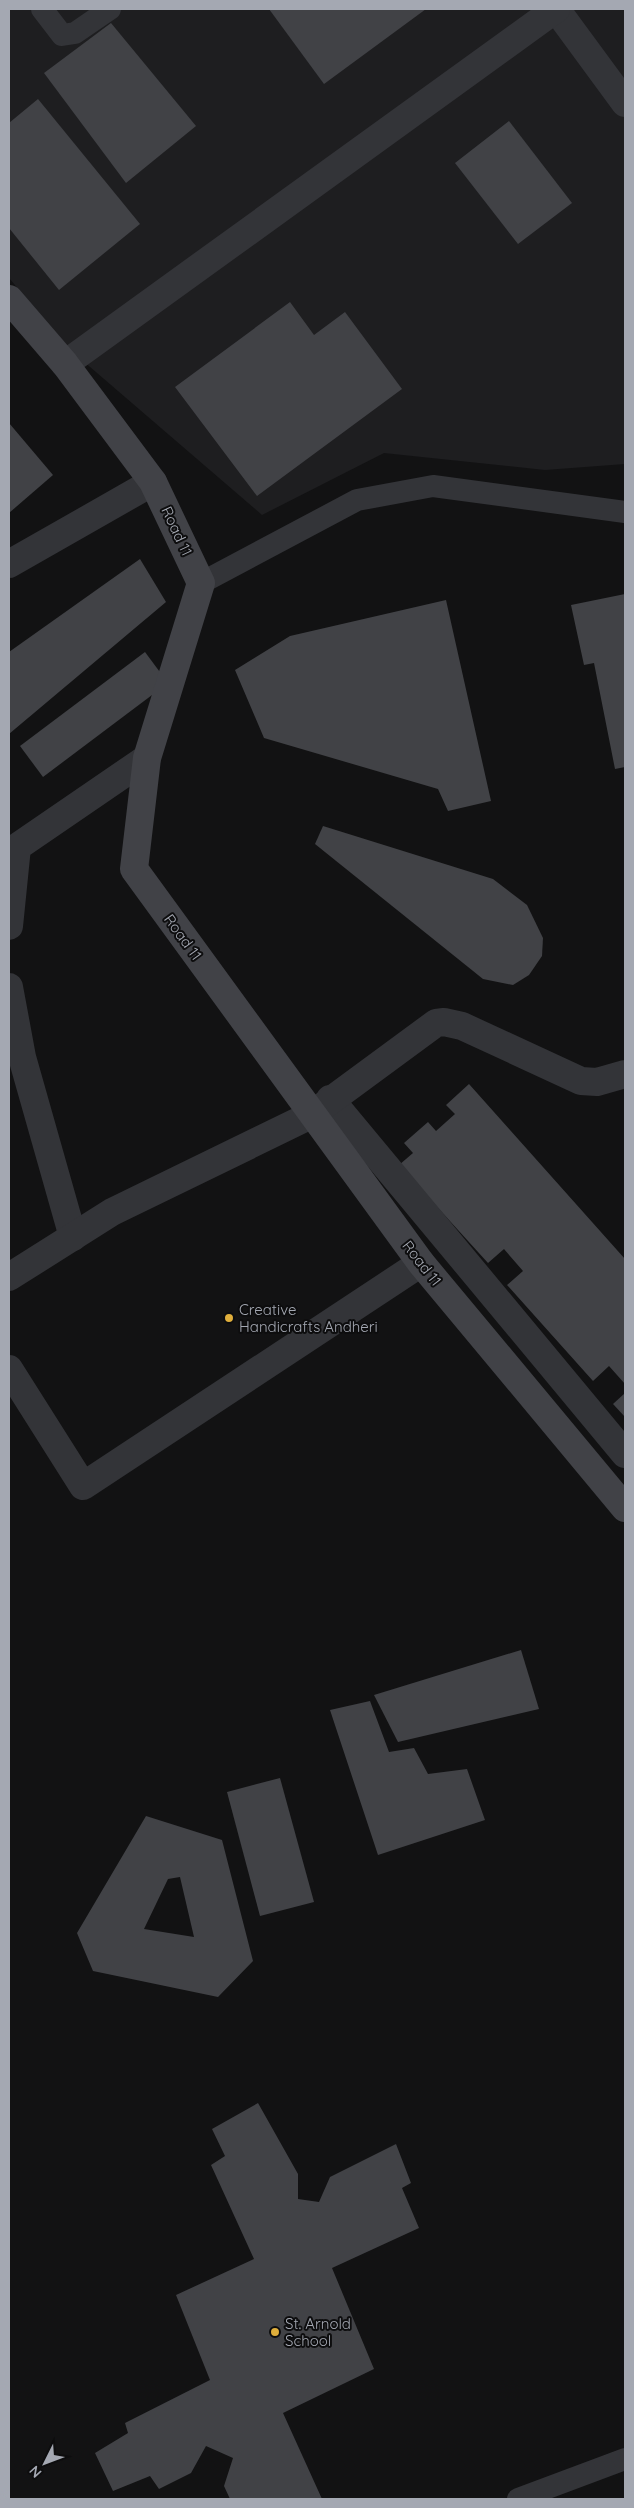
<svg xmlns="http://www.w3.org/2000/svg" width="634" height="2508" font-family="Quicksand,sans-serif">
  <rect width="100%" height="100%" fill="#121213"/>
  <!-- built -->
  <polygon fill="#1e1e20" points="9,9 625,9 625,464 545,470 384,453 262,515 68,348 9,278"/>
  <!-- building -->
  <g fill="#414246" fill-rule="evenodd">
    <polygon points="269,9 426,9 324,84"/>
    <polygon points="111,23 196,126 126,183 44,73"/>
    <polygon points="38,99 140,224 59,290 9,228 9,123"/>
    <polygon points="509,121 572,203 518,244 455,163"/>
    <polygon points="290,302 314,335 345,312 402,389 257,496 175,387"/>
    <polygon points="9,423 53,475 9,513"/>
    <polygon points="140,559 166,602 9,734 9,652"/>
    <polygon points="625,594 625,767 615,769 594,663 584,665 571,605"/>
    <polygon points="446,600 491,801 448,811 438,789 264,738 235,670 290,636"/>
    <polygon points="145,652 168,683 43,777 20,746"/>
    <polygon points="323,826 493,879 527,905 543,938 542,956 529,975 513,985 483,979 315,844"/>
    <polygon points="469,1084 625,1259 625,1384 609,1366 593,1381 507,1285 523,1271 504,1249 488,1263 399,1165 413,1153 404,1143 428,1122 436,1131 455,1114 446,1105"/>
    <polygon points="625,1393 625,1417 613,1404"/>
    <polygon points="521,1650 539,1709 398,1742 374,1695"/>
    <polygon points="370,1701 389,1752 414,1748 428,1774 467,1769 485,1820 378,1855 330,1710"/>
    <polygon points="280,1778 314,1902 260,1916 227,1792"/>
    <path d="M146,1816L222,1840L253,1961L218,1997L93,1971L77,1933ZM180,1877L194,1937L144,1929L168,1879Z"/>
    <polygon points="258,2103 298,2174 298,2199 319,2202 330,2177 396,2144 411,2183 402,2188 419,2228 332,2268 374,2369 283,2413 322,2499 230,2499 224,2486 233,2458 206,2446 191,2473 159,2489 150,2476 113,2491 95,2453 128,2433 125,2423 210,2380 176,2295 254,2259 211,2165 225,2156 212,2129"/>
  </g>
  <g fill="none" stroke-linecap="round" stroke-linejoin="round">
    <!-- lane -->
    <g stroke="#333438" stroke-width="22">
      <polyline points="42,9 62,35 75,33 110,9"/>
      <polyline points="201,583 357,500 433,486 625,512"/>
      <polyline points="518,2499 625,2459"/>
    </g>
    <!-- street -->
    <g stroke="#333438" stroke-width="28">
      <polyline points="556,9 625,103"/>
      <polyline points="65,364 556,9"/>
      <polyline points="9,564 153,482"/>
      <polyline points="9,926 17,847 147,758"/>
      <polyline points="9,987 22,1057 73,1237"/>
      <polyline points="330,1099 625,1454"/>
      <polyline points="9,1277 112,1212 311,1115 436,1023 444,1022 462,1026 581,1081 597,1082 625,1074"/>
      <polyline points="9,1369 83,1486 421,1263"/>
    </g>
    <!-- secondary -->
    <polyline stroke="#414247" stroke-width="28" points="9,299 65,364 153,482 201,583 147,758 134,869 421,1263 625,1508"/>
  </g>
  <!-- markers -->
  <g fill="#e0af3c" stroke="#0d0d0e" stroke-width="2">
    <circle cx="229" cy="1318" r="5"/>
    <circle cx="275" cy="2332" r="5"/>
  </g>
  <g text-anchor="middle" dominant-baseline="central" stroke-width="4" stroke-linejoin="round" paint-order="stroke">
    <!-- street labels -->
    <g font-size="15" fill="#a4a8b2" stroke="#0d0d0e">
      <text transform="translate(177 531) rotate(65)">Road 11</text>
      <text transform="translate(183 937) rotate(54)">Road 11</text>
      <text transform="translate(422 1263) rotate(52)">Road 11</text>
    </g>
    <!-- poi labels -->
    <g font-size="15" fill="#a4a8b2" stroke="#0d0d0e" text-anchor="start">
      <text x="239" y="1309">Creative<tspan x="239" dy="17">Handicrafts Andheri</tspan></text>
      <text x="285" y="2323">St. Arnold<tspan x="285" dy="17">School</tspan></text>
    </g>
  </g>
  <!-- border -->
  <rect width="634" height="2508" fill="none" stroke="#a4a8b2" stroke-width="20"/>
  <!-- north arrow -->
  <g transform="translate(45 2463) rotate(228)" stroke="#0d0d0e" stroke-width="4" paint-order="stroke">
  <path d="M0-4L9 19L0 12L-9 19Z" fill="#a4a8b2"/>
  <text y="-8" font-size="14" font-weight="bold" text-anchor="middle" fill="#a4a8b2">N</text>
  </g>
</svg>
